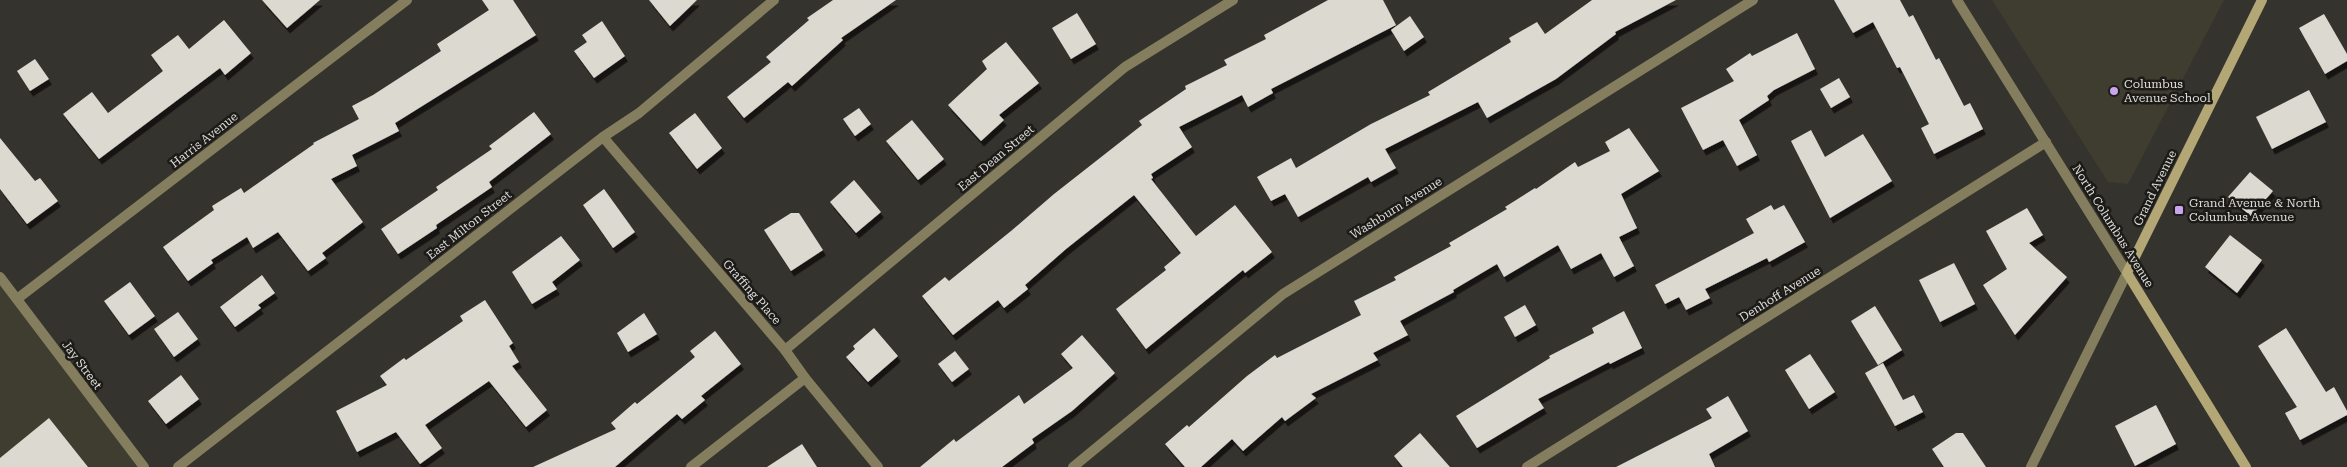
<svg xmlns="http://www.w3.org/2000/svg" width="2347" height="467" font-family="'Roboto Serif',serif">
  <defs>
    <filter id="shadow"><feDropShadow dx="3" dy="5.5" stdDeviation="0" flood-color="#0009"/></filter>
  </defs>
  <rect width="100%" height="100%" fill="#35332d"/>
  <!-- built -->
  <g fill="#3f3c30">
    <polygon points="1992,0 2224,0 2128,184 2108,182"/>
    <polygon points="0,279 144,467 0,467"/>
  </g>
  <!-- building -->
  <g fill="#dbd9d0" filter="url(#shadow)">
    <polygon points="262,0 320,0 287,28"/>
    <polygon points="482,0 513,0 536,35 395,123 399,131 352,155 357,166 331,179 363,222 322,253 326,258 308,271 278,232 253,248 247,237 211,260 213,263 188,281 163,247 214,210 212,206 241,188 244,193 314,144 313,143 359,119 352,106 373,95 441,51 437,44 489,10"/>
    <polygon points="649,0 697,0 670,26"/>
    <polygon points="833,0 896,0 841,38 843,40 792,86 788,82 744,118 727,97 771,62 766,57 809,20 807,18"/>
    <polygon points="1328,0 1383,0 1396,25 1271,89 1273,93 1248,107 1242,95 1179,127 1192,147 1151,174 1153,178 1151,179 1196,236 1235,205 1272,252 1245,273 1243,270 1146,349 1116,309 1166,270 1164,267 1181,253 1134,195 1066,249 1025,285 1028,289 1004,308 998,300 953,335 922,296 945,277 949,281 1011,231 1054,194 1142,125 1139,121 1186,89 1185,86 1227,65 1224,60 1266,39 1264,35"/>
    <polygon points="1592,0 1676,0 1615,32 1616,34 1556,79 1487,118 1478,102 1385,149 1396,168 1371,182 1368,177 1298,217 1285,194 1271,201 1257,177 1291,158 1296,168 1371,124 1430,95 1428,92 1511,42 1509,38 1537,22 1545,34"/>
    <polygon points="1834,0 1900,0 1909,17 1913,15 1936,60 1939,58 1964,106 1970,103 1983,129 1934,154 1921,128 1929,124 1900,67 1897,68 1873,22 1853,33"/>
    <polygon points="1077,13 1096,44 1071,59 1052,28"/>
    <polygon points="2324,14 2347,54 2347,61 2325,74 2299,28"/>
    <polygon points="1410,16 1424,37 1404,51 1391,30"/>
    <polygon points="224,20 251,53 225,75 220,68 99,159 63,114 92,92 108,113 163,71 151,55 178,35 189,49"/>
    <polygon points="602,21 625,56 594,78 574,51 587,42 582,35"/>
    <polygon points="1797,33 1815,69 1774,90 1767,96 1769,100 1739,120 1757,155 1737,166 1723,140 1703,150 1681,108 1734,81 1726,69 1750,53 1752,56"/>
    <polygon points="1006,42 1039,83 999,115 1004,120 981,141 948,105 987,69 982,61"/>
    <polygon points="35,59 49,79 30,91 17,71"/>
    <polygon points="1839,78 1850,97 1831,108 1820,89"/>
    <polygon points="2309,90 2326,122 2272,149 2256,117"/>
    <polygon points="859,108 871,124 855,136 843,119"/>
    <polygon points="534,112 551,134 489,182 492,187 436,225 437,228 398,254 381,229 438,190 436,187 492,149 489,146"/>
    <polygon points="695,113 722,148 697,169 669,133"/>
    <polygon points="912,120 944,159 918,180 886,141"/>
    <polygon points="1629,128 1659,171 1621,194 1637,228 1619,237 1634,266 1614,277 1601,253 1571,269 1558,245 1504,277 1497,264 1453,290 1454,292 1400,321 1408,335 1373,353 1378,360 1311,394 1316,398 1285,421 1282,417 1243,451 1232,439 1201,467 1185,467 1165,444 1187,425 1189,427 1247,376 1275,355 1277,358 1361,315 1354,301 1396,280 1394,277 1451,246 1449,243 1507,209 1505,207 1535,188 1536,189 1575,162 1578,167 1610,151 1605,142"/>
    <polygon points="1811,130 1825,157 1863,134 1892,181 1830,218 1791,141"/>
    <polygon points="0,138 35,181 40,178 58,201 27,224 0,189"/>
    <polygon points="2250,172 2273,191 2251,216 2228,197"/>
    <polygon points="854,180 881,212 856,233 830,202"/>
    <polygon points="604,189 635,232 613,248 583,205"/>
    <polygon points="1771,205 1774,210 1784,205 1805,242 1769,262 1767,258 1705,289 1710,298 1686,310 1679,297 1665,304 1655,285 1754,233 1746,219"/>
    <polygon points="2027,208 2043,235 2029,243 2067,277 2015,335 1983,285 2007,269 1986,231"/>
    <polygon points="791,213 799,213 823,250 791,271 764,230"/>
    <polygon points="2230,235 2262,260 2237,293 2205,267"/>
    <polygon points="561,236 580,260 552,282 557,289 532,304 512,272"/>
    <polygon points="1954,263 1975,304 1940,322 1919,280"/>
    <polygon points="262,275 275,293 258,305 261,308 235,327 220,307"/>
    <polygon points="130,282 155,316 129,335 104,301"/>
    <polygon points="485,300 513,343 509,346 519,362 512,366 547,410 526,427 489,381 425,425 442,448 420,464 396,432 357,452 336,411 387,385 380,376 404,358 406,360 463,321 460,316"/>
    <polygon points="1525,305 1536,325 1515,337 1504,317"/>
    <polygon points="1875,306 1902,350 1878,365 1851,321"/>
    <polygon points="1624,311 1642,348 1610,364 1609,362 1538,399 1544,408 1477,448 1456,416 1550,358 1549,356 1594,333 1592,328"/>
    <polygon points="178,312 198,339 174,357 154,329"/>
    <polygon points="644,313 657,334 628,352 617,333"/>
    <polygon points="874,328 898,356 868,382 846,357 855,349 853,346"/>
    <polygon points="2286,328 2326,392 2334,387 2347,411 2347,415 2300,440 2285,413 2297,407 2258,346"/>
    <polygon points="715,331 741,364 701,396 705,400 682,419 677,414 615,467 533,467 616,429 611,423 635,402 637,404 695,357 690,351"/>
    <polygon points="1082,335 1115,373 1072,411 1032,439 1034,443 1002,467 920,467 954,439 956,442 1019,395 1024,404 1073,368 1061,354"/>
    <polygon points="955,351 969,369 952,382 938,364"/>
    <polygon points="1810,354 1835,392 1809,409 1785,370"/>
    <polygon points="1883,363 1903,400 1914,395 1923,412 1895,426 1865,373"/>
    <polygon points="181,375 199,399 166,424 148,401"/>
    <polygon points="1728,396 1748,431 1709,454 1715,467 1616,467 1712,418 1706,409"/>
    <polygon points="2156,405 2176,444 2135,466 2115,426"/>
    <polygon points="49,418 88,467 0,467 0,458"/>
    <polygon points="1420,433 1450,467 1403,467 1394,456"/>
    <polygon points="1956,433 1963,433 1986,467 1944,467 1932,449"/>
    <polygon points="802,444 817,467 767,467"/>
  </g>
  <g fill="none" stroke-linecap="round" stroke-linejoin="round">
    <!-- street -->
    <g stroke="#857e5e" stroke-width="10">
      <polyline points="1957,0 2127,273 2031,467"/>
      <polyline points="603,137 785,350 805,378 878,467"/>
      <polyline points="0,277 144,467"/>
      <polyline points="17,299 407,0"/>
      <polyline points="785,350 1125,67 1233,0"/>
      <polyline points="178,467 603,137 639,113 774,0"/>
      <polyline points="691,467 805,378"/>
      <polyline points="1073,467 1283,294 1753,0"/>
      <polyline points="1527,467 2046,142"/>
    </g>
    <!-- secondary -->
    <polyline stroke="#b3a775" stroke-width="10" points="2246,467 2127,273 2262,0"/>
  </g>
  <!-- markers -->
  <g fill="#c9a5ee" stroke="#1c1b18" stroke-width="2">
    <circle cx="2114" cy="91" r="5"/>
    <rect x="2174" y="205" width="10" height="10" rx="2.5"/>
  </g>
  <g text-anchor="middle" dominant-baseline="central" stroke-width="5" stroke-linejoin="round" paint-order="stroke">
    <!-- poi labels -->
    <g font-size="12" fill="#deddd8" stroke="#1c1b18" text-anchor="start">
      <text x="2124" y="84">Columbus<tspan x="2124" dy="14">Avenue School</tspan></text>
      <text x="2189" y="203">Grand Avenue &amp; North<tspan x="2189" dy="14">Columbus Avenue</tspan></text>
    </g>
    <!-- street labels -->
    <g font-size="12" fill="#deddd8" stroke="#1c1b18">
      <text transform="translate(204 140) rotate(-38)">Harris Avenue</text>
      <text transform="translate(996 158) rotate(-40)">East Dean Street</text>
      <text transform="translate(2155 188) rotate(-64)">Grand Avenue</text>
      <text transform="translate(1396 208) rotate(-32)">Washburn Avenue</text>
      <text transform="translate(469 225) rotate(-38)">East Milton Street</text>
      <text transform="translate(2113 226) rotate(58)">North Columbus Avenue</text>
      <text transform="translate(752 292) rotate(49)">Graffing Place</text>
      <text transform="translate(1780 294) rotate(-32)">Denhoff Avenue</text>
      <text transform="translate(82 365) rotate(53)">Jay Street</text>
    </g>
  </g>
</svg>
